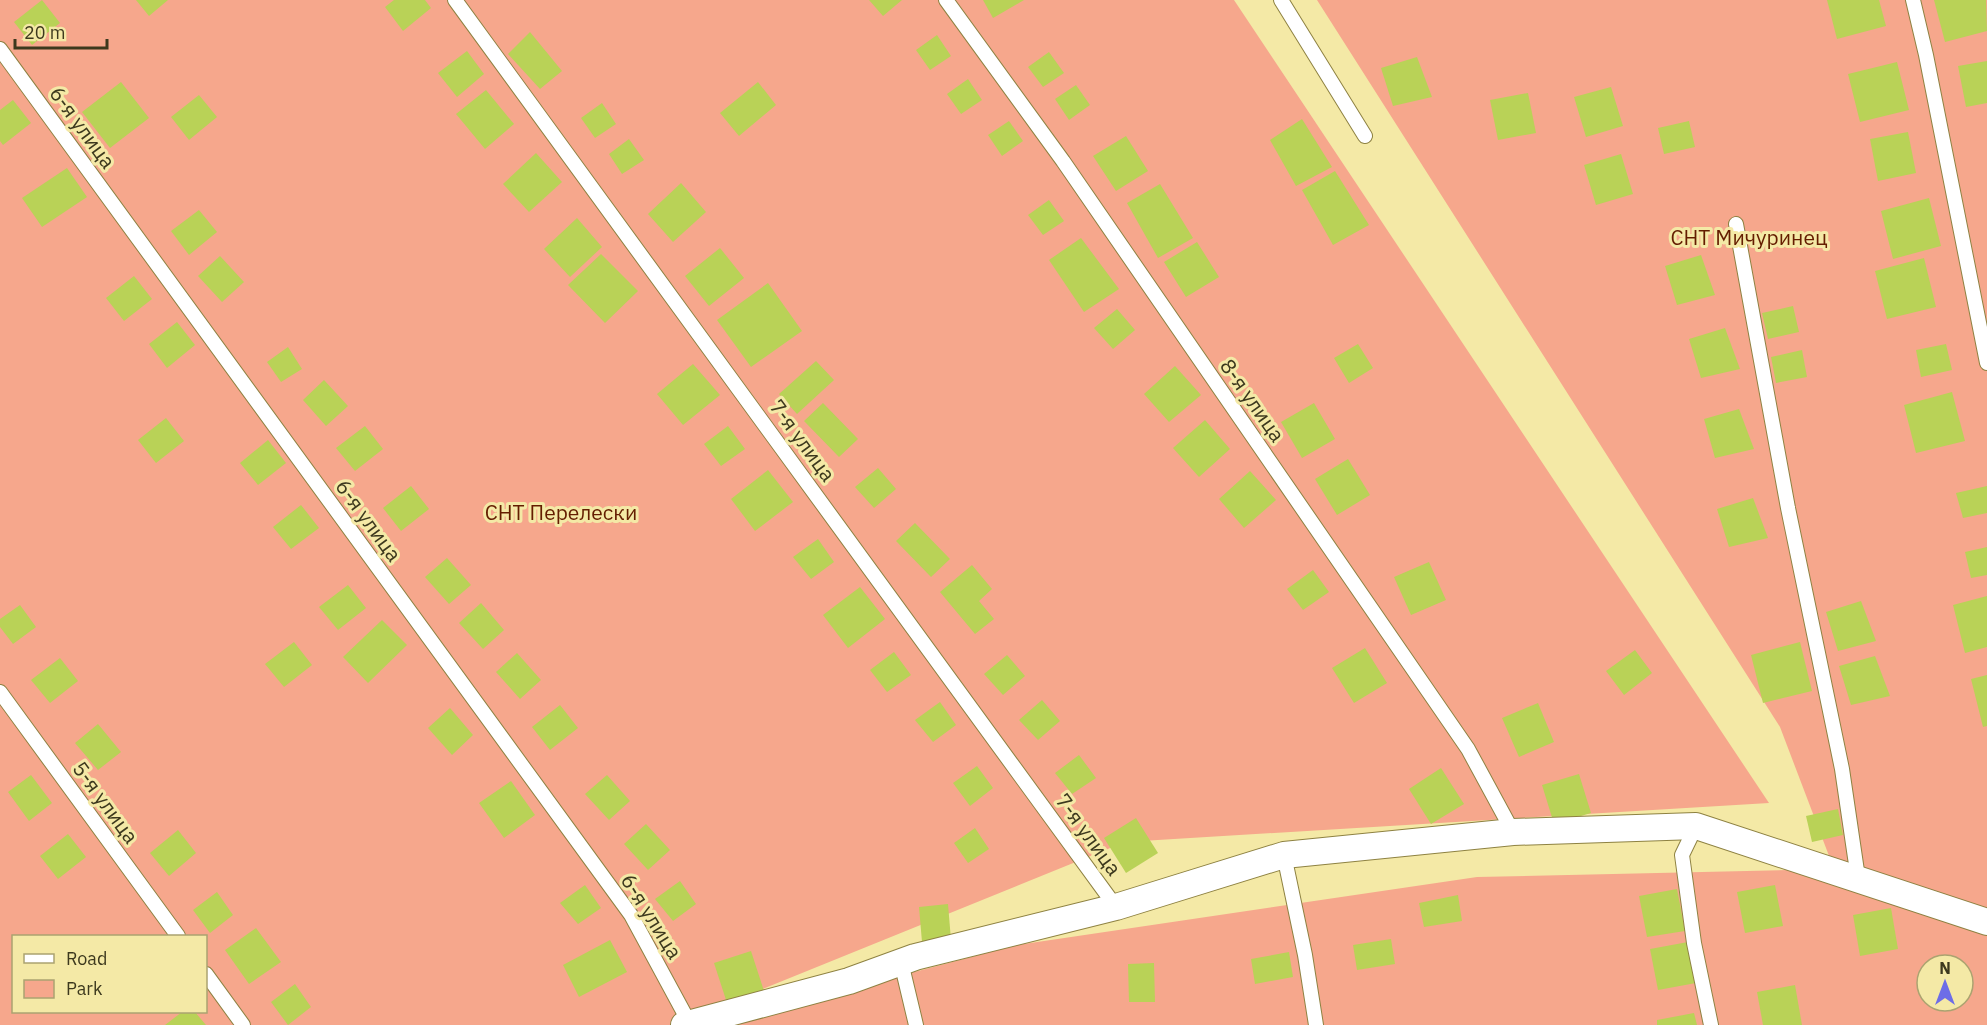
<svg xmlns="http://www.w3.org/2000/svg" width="1987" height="1025" font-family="'IBM Plex Sans',sans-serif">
  <rect width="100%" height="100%" fill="#f4e9a6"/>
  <!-- green -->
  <g fill="#f6a78c" fill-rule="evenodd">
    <path d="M0,0H1234L1769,803L1125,842L674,1025H0ZM14,936H206V1012H14Z"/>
    <path d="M1317,0H1987V1025H712L1017,945L1477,877L1834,869L1780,727ZM1927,965H1963V1001H1927Z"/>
  </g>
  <!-- building -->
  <g fill="#b9d257">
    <polygon points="42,0 60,23 32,45 14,22"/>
    <polygon points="136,0 168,0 149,16"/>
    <polygon points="394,0 425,0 431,8 403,31 385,7"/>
    <polygon points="869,0 902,0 883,16"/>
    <polygon points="983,0 1024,0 993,18"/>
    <polygon points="1827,0 1879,0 1886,26 1837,39"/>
    <polygon points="1934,0 1986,0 1987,31 1945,42"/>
    <polygon points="530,32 562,71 540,89 508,54"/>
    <polygon points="937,35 951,56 930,70 916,50"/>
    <polygon points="467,51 484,74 457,97 438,73"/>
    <polygon points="1049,52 1064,73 1043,87 1028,67"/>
    <polygon points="1417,57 1432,97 1393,106 1381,68"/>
    <polygon points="1987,61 1987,103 1966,107 1958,66"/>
    <polygon points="1897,62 1909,110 1860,122 1848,74"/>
    <polygon points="968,79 982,100 961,114 947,94"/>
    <polygon points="121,82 149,118 110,148 82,112"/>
    <polygon points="758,82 776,105 739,136 720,113"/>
    <polygon points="1076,85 1090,105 1069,120 1055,99"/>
    <polygon points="1611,87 1623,126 1586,137 1574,97"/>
    <polygon points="486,90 514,124 485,149 456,114"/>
    <polygon points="1528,93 1536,133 1498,140 1490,100"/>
    <polygon points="199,95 217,117 189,140 171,117"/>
    <polygon points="13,100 31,123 3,145 0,141 0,110"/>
    <polygon points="602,103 616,124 595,138 581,118"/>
    <polygon points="1302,119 1332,167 1296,186 1270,140"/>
    <polygon points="1009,121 1023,141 1002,156 988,135"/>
    <polygon points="1689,121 1695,147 1664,154 1658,128"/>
    <polygon points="1908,132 1916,173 1878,181 1870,139"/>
    <polygon points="1126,136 1148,171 1116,191 1093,156"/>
    <polygon points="629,139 644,160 622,174 609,154"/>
    <polygon points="536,153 562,182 529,212 503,184"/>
    <polygon points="1621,154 1633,194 1596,205 1584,165"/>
    <polygon points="67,168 87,197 42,227 22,198"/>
    <polygon points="1335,171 1369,225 1333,245 1302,190"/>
    <polygon points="681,183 706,212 673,242 648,214"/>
    <polygon points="1160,184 1193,238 1158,258 1127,203"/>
    <polygon points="1929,198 1941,246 1893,259 1881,211"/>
    <polygon points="1049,200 1064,221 1043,235 1028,215"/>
    <polygon points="199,210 217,232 189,255 171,231"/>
    <polygon points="577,218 602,247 570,277 544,249"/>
    <polygon points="1081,238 1119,289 1084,312 1049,260"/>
    <polygon points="1197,242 1219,277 1186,297 1164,262"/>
    <polygon points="720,248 744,278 709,306 685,276"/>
    <polygon points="601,254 638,291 605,323 568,285"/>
    <polygon points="1701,255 1715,295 1677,305 1665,266"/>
    <polygon points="220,256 244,282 222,302 198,276"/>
    <polygon points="1924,258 1936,307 1887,319 1875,271"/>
    <polygon points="134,276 152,299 124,321 106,298"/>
    <polygon points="768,283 802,331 751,367 717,320"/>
    <polygon points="1793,306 1799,332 1768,339 1762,313"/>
    <polygon points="1117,309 1135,330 1113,349 1094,328"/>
    <polygon points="177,322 195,345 167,368 149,344"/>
    <polygon points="1725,328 1740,369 1701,378 1689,339"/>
    <polygon points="1358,344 1373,368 1349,383 1334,358"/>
    <polygon points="1946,344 1952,370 1921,377 1916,350"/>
    <polygon points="288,347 302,369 281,382 267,362"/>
    <polygon points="1802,350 1807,377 1776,383 1771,357"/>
    <polygon points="816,361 834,380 797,414 779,394"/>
    <polygon points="693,364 720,395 683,425 657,394"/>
    <polygon points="1175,366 1201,395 1169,422 1144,394"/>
    <polygon points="324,380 348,406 326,426 303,400"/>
    <polygon points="1952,392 1965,441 1916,453 1904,405"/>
    <polygon points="823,403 858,439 839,457 804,421"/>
    <polygon points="1314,403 1335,439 1302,458 1281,422"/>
    <polygon points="1739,409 1754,449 1715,458 1704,419"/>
    <polygon points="166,418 184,441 156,463 138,440"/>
    <polygon points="1205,420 1230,449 1199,477 1173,448"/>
    <polygon points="365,426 383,449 355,471 336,448"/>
    <polygon points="728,426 745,449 721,466 704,444"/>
    <polygon points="268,440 286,463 258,485 240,463"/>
    <polygon points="1348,459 1370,495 1337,515 1315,479"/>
    <polygon points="878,468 896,489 874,508 855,487"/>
    <polygon points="768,470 793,502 755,531 731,499"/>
    <polygon points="1250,471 1276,500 1244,528 1219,499"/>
    <polygon points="411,486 429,509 401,531 383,508"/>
    <polygon points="1987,486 1987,513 1963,518 1956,493"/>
    <polygon points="1753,498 1768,538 1729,547 1717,509"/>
    <polygon points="301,505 319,528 291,549 273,527"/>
    <polygon points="915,523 950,559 931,577 896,541"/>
    <polygon points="818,539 834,562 811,579 793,557"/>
    <polygon points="1987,547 1987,575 1971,578 1965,552"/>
    <polygon points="447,558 471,585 449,604 425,577"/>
    <polygon points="1429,562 1446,600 1411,615 1394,577"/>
    <polygon points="972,565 992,589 979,601 994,619 975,634 940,592"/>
    <polygon points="1313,570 1329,592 1303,610 1287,589"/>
    <polygon points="348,585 366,608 338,630 319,607"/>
    <polygon points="860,587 885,619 848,648 823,615"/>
    <polygon points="1987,596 1987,647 1965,653 1953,605"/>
    <polygon points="1861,601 1876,641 1838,651 1826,612"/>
    <polygon points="481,603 504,630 483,649 459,623"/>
    <polygon points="20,605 36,627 13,644 0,627 0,619"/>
    <polygon points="382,620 407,645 368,683 343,657"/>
    <polygon points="294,642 312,665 284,687 265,664"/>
    <polygon points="1800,642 1812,691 1763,703 1751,655"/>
    <polygon points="1365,648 1387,683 1354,703 1332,668"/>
    <polygon points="1635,650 1652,673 1624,695 1606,671"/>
    <polygon points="894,652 911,675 887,692 870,670"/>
    <polygon points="517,653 541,680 520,699 496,672"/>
    <polygon points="1007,655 1025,676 1003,695 984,674"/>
    <polygon points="1875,656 1890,696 1851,705 1839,666"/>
    <polygon points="60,658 78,681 50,703 31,680"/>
    <polygon points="1987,675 1987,726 1983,727 1971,679"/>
    <polygon points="1042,700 1060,721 1038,740 1019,720"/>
    <polygon points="940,702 956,725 933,742 915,720"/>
    <polygon points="1538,703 1554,742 1519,757 1502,718"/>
    <polygon points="560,705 578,728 550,750 532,727"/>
    <polygon points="450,708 473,735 452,755 428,728"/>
    <polygon points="98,724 121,752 98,770 75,743"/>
    <polygon points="1079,755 1096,778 1072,794 1055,773"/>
    <polygon points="977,766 993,788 970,806 953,783"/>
    <polygon points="1441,768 1464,804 1431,824 1409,789"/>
    <polygon points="1579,774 1591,813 1554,824 1542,785"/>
    <polygon points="31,775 52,803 29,821 8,792"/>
    <polygon points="607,775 630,801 609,820 585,794"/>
    <polygon points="511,781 535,815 504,838 479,803"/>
    <polygon points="1838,809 1843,835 1812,842 1806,816"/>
    <polygon points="1136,818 1158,853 1126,873 1104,838"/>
    <polygon points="646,824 670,850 648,870 624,844"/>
    <polygon points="975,828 989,849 968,863 954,843"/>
    <polygon points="178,830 196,853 169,876 150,853"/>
    <polygon points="68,834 86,857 58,879 40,856"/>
    <polygon points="680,881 696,904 673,921 655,899"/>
    <polygon points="585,885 601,908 578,924 560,903"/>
    <polygon points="1775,885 1783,926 1745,933 1737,892"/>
    <polygon points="1677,889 1685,931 1647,937 1639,896"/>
    <polygon points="217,892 233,915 210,933 193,910"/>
    <polygon points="1458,895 1462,921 1424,927 1419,903"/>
    <polygon points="948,904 951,940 922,942 919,907"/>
    <polygon points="1891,908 1898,949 1860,956 1853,915"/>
    <polygon points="256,928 281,962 249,984 225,950"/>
    <polygon points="1391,939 1395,964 1357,970 1353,945"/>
    <polygon points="610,940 627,972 579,997 563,965"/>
    <polygon points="1688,942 1696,983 1658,990 1650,949"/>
    <polygon points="751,951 764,991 727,1003 714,963"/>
    <polygon points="1289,952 1293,977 1255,984 1251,959"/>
    <polygon points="1154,963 1155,1002 1129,1002 1128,964"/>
    <polygon points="295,984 311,1007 288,1025 271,1002"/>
    <polygon points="1795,985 1802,1025 1763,1025 1757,992"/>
    <polygon points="182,1012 195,1012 206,1025 165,1025"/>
    <polygon points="1694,1013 1697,1025 1657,1025 1657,1020"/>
  </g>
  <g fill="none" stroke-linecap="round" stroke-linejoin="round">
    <defs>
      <g id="lane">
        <polyline points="455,0 1116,907"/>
        <polyline points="946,0 1063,161 1468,749 1513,832"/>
        <polyline points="1281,0 1365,136"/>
        <polyline points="1913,0 1926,55 1987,363"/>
        <polyline points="0,49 631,915 690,1024"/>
        <polyline points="1736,224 1788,508 1842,769 1858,878"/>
        <polyline points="0,692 178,936"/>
        <polyline points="1696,826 1682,855 1694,943 1711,1025"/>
        <polyline points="1284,855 1305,955 1316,1025"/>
        <polyline points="901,962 916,1025"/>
        <polyline points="206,974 243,1025"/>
      </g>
      <polyline id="street" points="684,1025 849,981 915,957 1116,907 1284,855 1513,832 1696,826 1987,922"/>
    </defs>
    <!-- lane casing -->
    <use href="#lane" stroke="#8e8242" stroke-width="16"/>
    <!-- street casing -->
    <use href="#street" stroke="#8e8242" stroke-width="28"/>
    <!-- lane -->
    <use href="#lane" stroke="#fff" stroke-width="14"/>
    <!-- street -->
    <use href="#street" stroke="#fff" stroke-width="26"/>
  </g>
  <g text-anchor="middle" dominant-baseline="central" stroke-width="6" stroke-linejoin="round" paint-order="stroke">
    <!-- street labels -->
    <g font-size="21" fill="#3d391e" stroke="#f4e9a6">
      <text transform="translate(83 127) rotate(54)">6-я улица</text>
      <text transform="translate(1253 400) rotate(55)">8-я улица</text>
      <text transform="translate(803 440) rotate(54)">7-я улица</text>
      <text transform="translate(369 520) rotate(54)">6-я улица</text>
      <text transform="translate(106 802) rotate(54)">5-я улица</text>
      <text transform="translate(1089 834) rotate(54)">7-я улица</text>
      <text transform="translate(652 916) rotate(58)">6-я улица</text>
    </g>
    <!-- park labels -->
    <g font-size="21" fill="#641d00" stroke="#f4e9a6">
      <text x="1749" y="237">СНТ Мичуринец</text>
      <text x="561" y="512">СНТ Перелески</text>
    </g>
  </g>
  <!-- legend -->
  <rect x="12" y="935" width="195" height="78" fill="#f4e9a6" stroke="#aba370" stroke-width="1.5"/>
  <rect x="24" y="954" width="30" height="9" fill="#ffffff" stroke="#aba370" stroke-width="1.5"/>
  <text x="66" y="965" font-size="18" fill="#3d391e">Road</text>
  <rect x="24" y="980" width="30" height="18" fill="#f6a78c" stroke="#aba370" stroke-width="1.5"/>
  <text x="66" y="995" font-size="18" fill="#3d391e">Park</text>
  <!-- north arrow -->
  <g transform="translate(1945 983)"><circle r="28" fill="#f4e9a6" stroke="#aba370" stroke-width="1.5"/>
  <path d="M0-4.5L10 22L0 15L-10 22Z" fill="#6d6de7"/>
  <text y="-9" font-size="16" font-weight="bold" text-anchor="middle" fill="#3d391e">N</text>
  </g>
  <!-- scale -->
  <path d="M15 39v9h92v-9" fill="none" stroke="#3d391e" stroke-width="3"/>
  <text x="24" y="39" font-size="18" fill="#3d391e" stroke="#f4e9a6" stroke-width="4.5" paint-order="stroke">20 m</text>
</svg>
